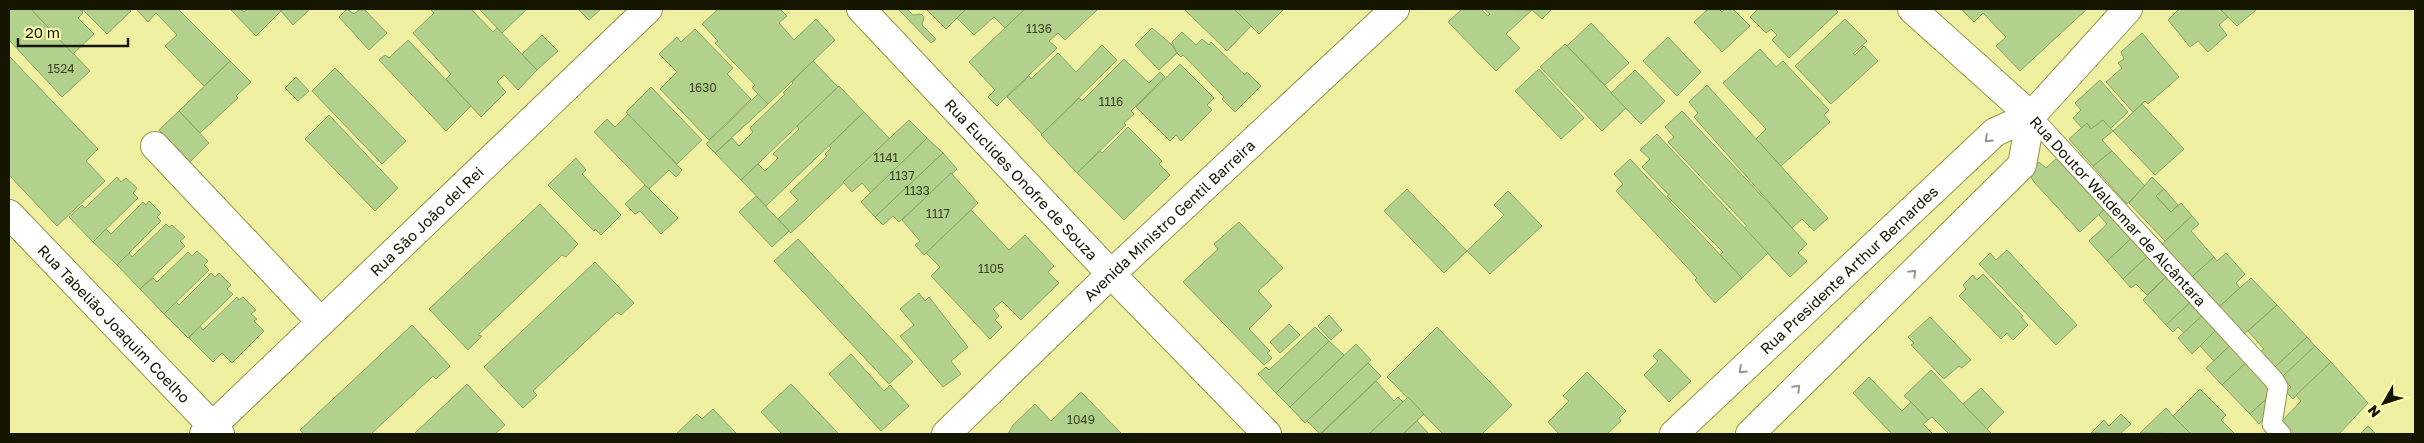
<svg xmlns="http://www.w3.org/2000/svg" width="2424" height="443" font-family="'Golos Text',sans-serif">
  <rect width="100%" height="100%" fill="#efefa2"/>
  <!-- building -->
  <g fill="#b1d18c" stroke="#88a663">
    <polygon points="9,9 31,9 90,71 62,97 9,40"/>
    <polygon points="31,9 79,9 83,13 78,18 94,34 73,54"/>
    <polygon points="79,9 129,9 131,11 107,34 83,10 82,12"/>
    <polygon points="136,9 178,9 230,61 204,86 165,46 177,35 156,13 148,22"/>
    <polygon points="230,9 240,9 244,12 247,9 278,9 281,11 256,36"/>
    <polygon points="284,9 310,9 293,25 281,11"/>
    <polygon points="347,9 354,14 360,9 364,9 387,33 369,50 339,17"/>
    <polygon points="430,9 471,9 493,32 497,28 537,70 518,90 504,75 497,82 506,92 481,117 446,79 451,74 413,33 434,13"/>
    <polygon points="479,9 527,9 502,33"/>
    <polygon points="578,9 601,9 589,20"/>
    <polygon points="718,9 780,9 787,16 779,23 794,40 816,19 835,40 768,104 752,88 755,85 715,43 718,41 702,24"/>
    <polygon points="898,9 907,9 913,15 921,14 924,17 922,25 936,39 931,43"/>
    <polygon points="926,9 966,9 946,29"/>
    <polygon points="966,9 1025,9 1005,28 994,17 974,35 957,18"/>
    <polygon points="1025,9 1098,9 1065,40 1058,33 1049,41 1057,48 997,106 988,97 995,90 969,62"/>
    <polygon points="1184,9 1234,9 1251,26 1227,51"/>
    <polygon points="1234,9 1282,9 1283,10 1259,34"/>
    <polygon points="1462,9 1481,9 1488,16 1490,14 1484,9 1532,10 1506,34 1520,48 1496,71 1448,22"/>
    <polygon points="1531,9 1552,9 1542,19"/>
    <polygon points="1708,9 1719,9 1722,12 1725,9 1733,9 1750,26 1722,52 1694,22"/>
    <polygon points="1758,9 1835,9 1838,12 1789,58 1772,40 1777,35 1771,29 1766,33 1750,17"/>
    <polygon points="1961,9 2087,9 2020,71 1996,46 2006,37 1983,13 1974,22"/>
    <polygon points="2179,9 2220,9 2228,17 2219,25 2227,35 2208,52 2198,41 2190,47 2168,20"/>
    <polygon points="2220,9 2257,9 2237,26"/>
    <polygon points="1845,19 1867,41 1853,54 1855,55 1864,46 1878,61 1831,104 1795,66"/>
    <polygon points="1591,23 1629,63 1605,85 1567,46"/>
    <polygon points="1152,28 1172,45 1177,53 1159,70 1135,45"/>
    <polygon points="695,29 733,68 727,74 751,99 709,140 660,89 677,72 659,54 677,37 681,42"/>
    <polygon points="1182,32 1196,45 1202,39 1209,45 1211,42 1245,75 1247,72 1261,86 1235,112 1222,99 1224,97 1183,55 1181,57 1177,53 1172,42"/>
    <polygon points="2142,33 2179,77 2148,104 2145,101 2133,112 2106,82 2122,68 2118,63 2124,59 2121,52"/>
    <polygon points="542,35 558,51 537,70 522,54"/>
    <polygon points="1668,37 1701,72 1677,96 1643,61"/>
    <polygon points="408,40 471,106 446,131 379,60 385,55 389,58"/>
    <polygon points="1565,44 1626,108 1602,131 1540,67"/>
    <polygon points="1102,45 1117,60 1042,134 1007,97 1029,76 1031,79 1058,53 1076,72"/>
    <polygon points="1760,49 1776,67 1783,61 1829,110 1824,115 1830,122 1781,166 1756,139 1766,129 1723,83"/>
    <polygon points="9,56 98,149 86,161 105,181 57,226 9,175"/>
    <polygon points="1124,59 1149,83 1160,72 1165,77 1131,111 1134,114 1124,123 1126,125 1077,173 1041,135 1079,98 1082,101"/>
    <polygon points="230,61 251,82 236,96 238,98 200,133 179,111"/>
    <polygon points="813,61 838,87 741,180 715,153 732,138 739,146 753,132 750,128 785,94 783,93 793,83 792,82"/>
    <polygon points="1180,64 1214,98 1207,105 1212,110 1181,141 1176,135 1170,141 1136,107"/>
    <polygon points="335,68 406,141 382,164 312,91"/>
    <polygon points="1539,69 1584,118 1561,139 1515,91"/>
    <polygon points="1635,70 1665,101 1641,124 1611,93"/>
    <polygon points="296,77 309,91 298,101 285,88"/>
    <polygon points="2100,80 2128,112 2110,129 2103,120 2091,129 2087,123 2082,128 2073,118 2081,110 2075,103"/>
    <polygon points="1707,85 1828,218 1814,231 1802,219 1792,228 1694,117 1698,113 1689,102"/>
    <polygon points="839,86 864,112 766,206 741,180 758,164 765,171 778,158 773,154 799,129 797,126"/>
    <polygon points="651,87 702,140 677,164 626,112"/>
    <polygon points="758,94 768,104 715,153 706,144"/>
    <polygon points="2142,104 2184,149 2155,175 2113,131"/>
    <polygon points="179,111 209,143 190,162 159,130"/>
    <polygon points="1682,111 1807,244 1798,253 1807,261 1790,277 1744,228 1747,226 1668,142 1674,137 1665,127"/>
    <polygon points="864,112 890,139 791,233 778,219 798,200 790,192 827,156 825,154 831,148 829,146"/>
    <polygon points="628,114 682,170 676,177 669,170 649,189 594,132 607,119 615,127"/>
    <polygon points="329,115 398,188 375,211 305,139"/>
    <polygon points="909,120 927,138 871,193 862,183 852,192 843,182"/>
    <polygon points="2103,120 2113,131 2102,140 2112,151 2093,166 2069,139 2087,123 2091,129"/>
    <polygon points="1128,127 1162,161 1159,164 1170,175 1124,220 1077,173 1100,151 1102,153"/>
    <polygon points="1657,134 1768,253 1742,278 1720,255 1723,252 1667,196 1669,195 1642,167 1650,159 1640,150"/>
    <polygon points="927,138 943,153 875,217 861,202"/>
    <polygon points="2112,151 2145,186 2127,204 2093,166"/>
    <polygon points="943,153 957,169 899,222 893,216 883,225 875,217"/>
    <polygon points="2060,155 2107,207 2080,232 2034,182 2028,172 2039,162 2046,168"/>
    <polygon points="576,158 586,170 582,174 621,215 601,235 595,229 594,231 548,185"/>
    <polygon points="1630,159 1742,278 1715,303 1695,280 1697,278 1616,191 1623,184 1614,174"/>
    <polygon points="951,173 978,203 924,255 915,245 920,241 902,220"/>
    <polygon points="117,177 121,182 126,178 137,188 133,193 138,198 93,242 69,217 82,205 85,208"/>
    <polygon points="2152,177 2164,189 2156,196 2171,212 2181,203 2192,216 2165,241 2129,203"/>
    <polygon points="645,185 678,218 661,234 640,211 635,214 625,204"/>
    <polygon points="1407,189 1467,251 1444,273 1384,211"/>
    <polygon points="2164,189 2178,205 2171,212 2156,196"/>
    <polygon points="1508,191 1542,226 1490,274 1467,251 1504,215 1494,205"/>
    <polygon points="756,196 789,231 772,247 739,212"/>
    <polygon points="149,201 161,213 157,217 161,221 117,265 93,242 106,229 111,234 143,202 146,205"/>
    <polygon points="540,204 578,244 566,257 562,255 478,335 482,336 468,350 429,309"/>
    <polygon points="2107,207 2136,234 2107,261 2089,241 2107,224 2099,215"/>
    <polygon points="971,210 1009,250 1025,235 1054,266 1048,272 1059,283 1021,320 1002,301 993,309 999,316 995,320 1002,327 990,339 931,276 940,267 926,253"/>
    <polygon points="2192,216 2199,224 2191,231 2214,257 2192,277 2162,244"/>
    <polygon points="1239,222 1283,268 1258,291 1272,306 1249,329 1270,351 1267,353 1272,358 1264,365 1183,282 1218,249 1214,244"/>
    <polygon points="166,224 169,227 172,225 185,237 180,241 185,246 140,289 117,265 129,253 132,257"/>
    <polygon points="2136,234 2152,252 2123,279 2107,261"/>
    <polygon points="798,239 913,362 889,384 774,261"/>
    <polygon points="2007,250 2077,325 2056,345 1979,264 1990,253 1996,260"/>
    <polygon points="197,251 208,261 204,265 209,270 164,314 140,289 153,278 157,282 188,252 192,256"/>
    <polygon points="2152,252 2171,272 2147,295 2136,284 2131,288 2123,279"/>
    <polygon points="2226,253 2245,274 2236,283 2240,288 2219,307 2192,277 2214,257 2217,261"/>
    <polygon points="595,262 634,303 621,315 617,312 533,391 537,395 523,408 484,367"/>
    <polygon points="2171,272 2195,298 2166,325 2143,300"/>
    <polygon points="211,273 215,277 219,273 231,285 227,289 233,294 188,338 164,314 176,302 179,305"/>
    <polygon points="1983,274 2023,316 2021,317 2028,325 2013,340 2007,333 2001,339 1959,296 1966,289 1963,285 1973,275 1977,280"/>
    <polygon points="2251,278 2277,305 2243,335 2219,307"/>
    <polygon points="919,293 925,301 929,297 968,347 951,361 961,374 943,387 900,336 914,325 900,309"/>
    <polygon points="237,297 239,300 243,297 256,310 251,314 257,319 254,321 264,331 232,363 222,353 213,362 189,338 200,326 203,330"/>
    <polygon points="2195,298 2207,311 2184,333 2178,327 2173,332 2166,325"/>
    <polygon points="2277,305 2307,337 2274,368 2260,352 2264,349 2248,331"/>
    <polygon points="2207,311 2221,325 2192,354 2178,338"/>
    <polygon points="1329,315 1342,330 1331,340 1318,326"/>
    <polygon points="1930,317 1971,360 1962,368 1959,366 1944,379 1911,345 1914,343 1908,337"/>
    <polygon points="1289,324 1300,335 1280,353 1270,342"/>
    <polygon points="412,325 450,366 436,379 433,376 371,434 304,434 300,430"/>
    <polygon points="2221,325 2236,340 2214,361 2200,346"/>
    <polygon points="1315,327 1329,341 1276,393 1258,374 1266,367 1269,370"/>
    <polygon points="1437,327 1512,405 1482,434 1443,434 1387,377"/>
    <polygon points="2307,337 2315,346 2283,377 2274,368"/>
    <polygon points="2236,340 2251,358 2222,385 2206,368"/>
    <polygon points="1329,341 1344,355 1290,407 1276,393"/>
    <polygon points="1356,344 1371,360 1305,423 1290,407"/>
    <polygon points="2315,346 2331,362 2293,399 2286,392 2291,387 2282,377"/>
    <polygon points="1660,349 1691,381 1669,402 1644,375 1658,361 1653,356"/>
    <polygon points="851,354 884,391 890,385 909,406 881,431 829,374"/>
    <polygon points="2251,358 2277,389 2250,414 2222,385"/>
    <polygon points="2331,362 2368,403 2339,434 2291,434 2280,423 2301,401 2296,395"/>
    <polygon points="1368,363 1381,376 1320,434 1307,421"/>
    <polygon points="1931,370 1963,404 1992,434 1949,434 1932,417 1928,420 1911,402 1904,396"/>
    <polygon points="1587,372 1626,411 1619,418 1621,421 1607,434 1559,434 1548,422 1569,401 1563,396"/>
    <polygon points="1869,377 1902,411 1911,402 1928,420 1923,424 1933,434 1892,434 1853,393"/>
    <polygon points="1376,381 1394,401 1398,397 1403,402 1369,434 1321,434"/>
    <polygon points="467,384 505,425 495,434 414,434"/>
    <polygon points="791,384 839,434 782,434 761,412"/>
    <polygon points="1981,388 2004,412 1987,429 1963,404"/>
    <polygon points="2200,389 2226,415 2221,420 2235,434 2191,434 2173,416"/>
    <polygon points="1081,392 1122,434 1008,434 1013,425 1035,404 1051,421"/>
    <polygon points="1408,397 1424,414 1403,434 1369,434"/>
    <polygon points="2264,401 2271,409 2259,424 2250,414"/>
    <polygon points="2166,408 2173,416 2191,434 2140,433"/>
    <polygon points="713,409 736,433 734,434 676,434 697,414 702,419"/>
    <polygon points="2121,414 2131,424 2120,434 2091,433 2104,420 2109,426"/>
    <polygon points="1417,421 1429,434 1403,434"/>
    <polygon points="2368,426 2376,434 2360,434"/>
  </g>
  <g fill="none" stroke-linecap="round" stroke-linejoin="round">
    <defs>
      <g id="service">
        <path id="s1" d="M2031,116L2274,380L2278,387L2272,424L2281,434"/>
      </g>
      <g id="minor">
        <path id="s2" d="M861,9L1111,274L1267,434"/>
        <polyline points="1912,9 2031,116"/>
        <polyline points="155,146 321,322"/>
        <path id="s3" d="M9,214L220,434"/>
        <path id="s4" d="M204,434L648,9"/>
        <path id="s5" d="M946,434L1111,274L1395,9"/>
        <path id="s6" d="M1674,434L1995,132L2031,116L2128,9"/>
        <polyline points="1750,434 2022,165 2031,116"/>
      </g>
    </defs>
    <!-- service casing -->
    <use href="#service" stroke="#949449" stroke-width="21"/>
    <!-- minor casing -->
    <use href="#minor" stroke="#949449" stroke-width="30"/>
    <!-- service -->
    <use href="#service" stroke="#fff" stroke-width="19"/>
    <!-- minor -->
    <use href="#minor" stroke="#fff" stroke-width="28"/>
  </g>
  <!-- one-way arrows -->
  <defs><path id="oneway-chevron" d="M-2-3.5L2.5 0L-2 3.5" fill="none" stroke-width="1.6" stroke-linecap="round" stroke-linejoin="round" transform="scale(1.25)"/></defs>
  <g stroke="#96968c">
    <use href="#oneway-chevron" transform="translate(1988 139) rotate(137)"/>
    <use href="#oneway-chevron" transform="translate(1913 273) rotate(-45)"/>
    <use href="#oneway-chevron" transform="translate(1742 370) rotate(137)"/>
    <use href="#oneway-chevron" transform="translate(1797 388) rotate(-45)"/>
  </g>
  <g text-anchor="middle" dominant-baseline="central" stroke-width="4" stroke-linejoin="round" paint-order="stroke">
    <!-- number labels -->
    <g font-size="12" fill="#3d4423">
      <text x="1039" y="28">1136</text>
      <text x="61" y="68">1524</text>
      <text x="703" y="87">1630</text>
      <text x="1111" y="101">1116</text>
      <text x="886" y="157">1141</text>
      <text x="902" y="175">1137</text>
      <text x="917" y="190">1133</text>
      <text x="938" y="213">1117</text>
      <text x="991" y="268">1105</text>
      <text x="1081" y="419">1049</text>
    </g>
    <!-- street labels -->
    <g font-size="15" fill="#161500" stroke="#fcfdaf">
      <text stroke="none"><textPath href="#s2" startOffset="234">Rua Euclides Onofre de Souza</textPath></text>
      <text stroke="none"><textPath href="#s1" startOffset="129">Rua Doutor Waldemar de Alcântara</textPath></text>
      <text stroke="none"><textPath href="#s5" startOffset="309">Avenida Ministro Gentil Barreira</textPath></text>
      <text stroke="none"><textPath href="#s4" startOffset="308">Rua São João del Rei</textPath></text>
      <text stroke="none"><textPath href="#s6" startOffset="240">Rua Presidente Arthur Bernardes</textPath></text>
      <text stroke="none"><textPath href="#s3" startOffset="152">Rua Tabelião Joaquim Coelho</textPath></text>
    </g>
  </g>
  <!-- border -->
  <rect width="2424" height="443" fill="none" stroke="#161500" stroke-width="20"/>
  <!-- north arrow -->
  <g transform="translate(2384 403) rotate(231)" stroke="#fcfdaf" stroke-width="4" paint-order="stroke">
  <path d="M0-4L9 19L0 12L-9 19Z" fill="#161500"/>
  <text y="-8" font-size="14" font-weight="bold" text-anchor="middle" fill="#161500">N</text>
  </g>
  <!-- scale -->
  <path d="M18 38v8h110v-8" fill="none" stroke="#161500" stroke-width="2.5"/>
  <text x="25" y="38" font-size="15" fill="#161500" stroke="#fcfdaf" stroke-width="4" paint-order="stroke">20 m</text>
</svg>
